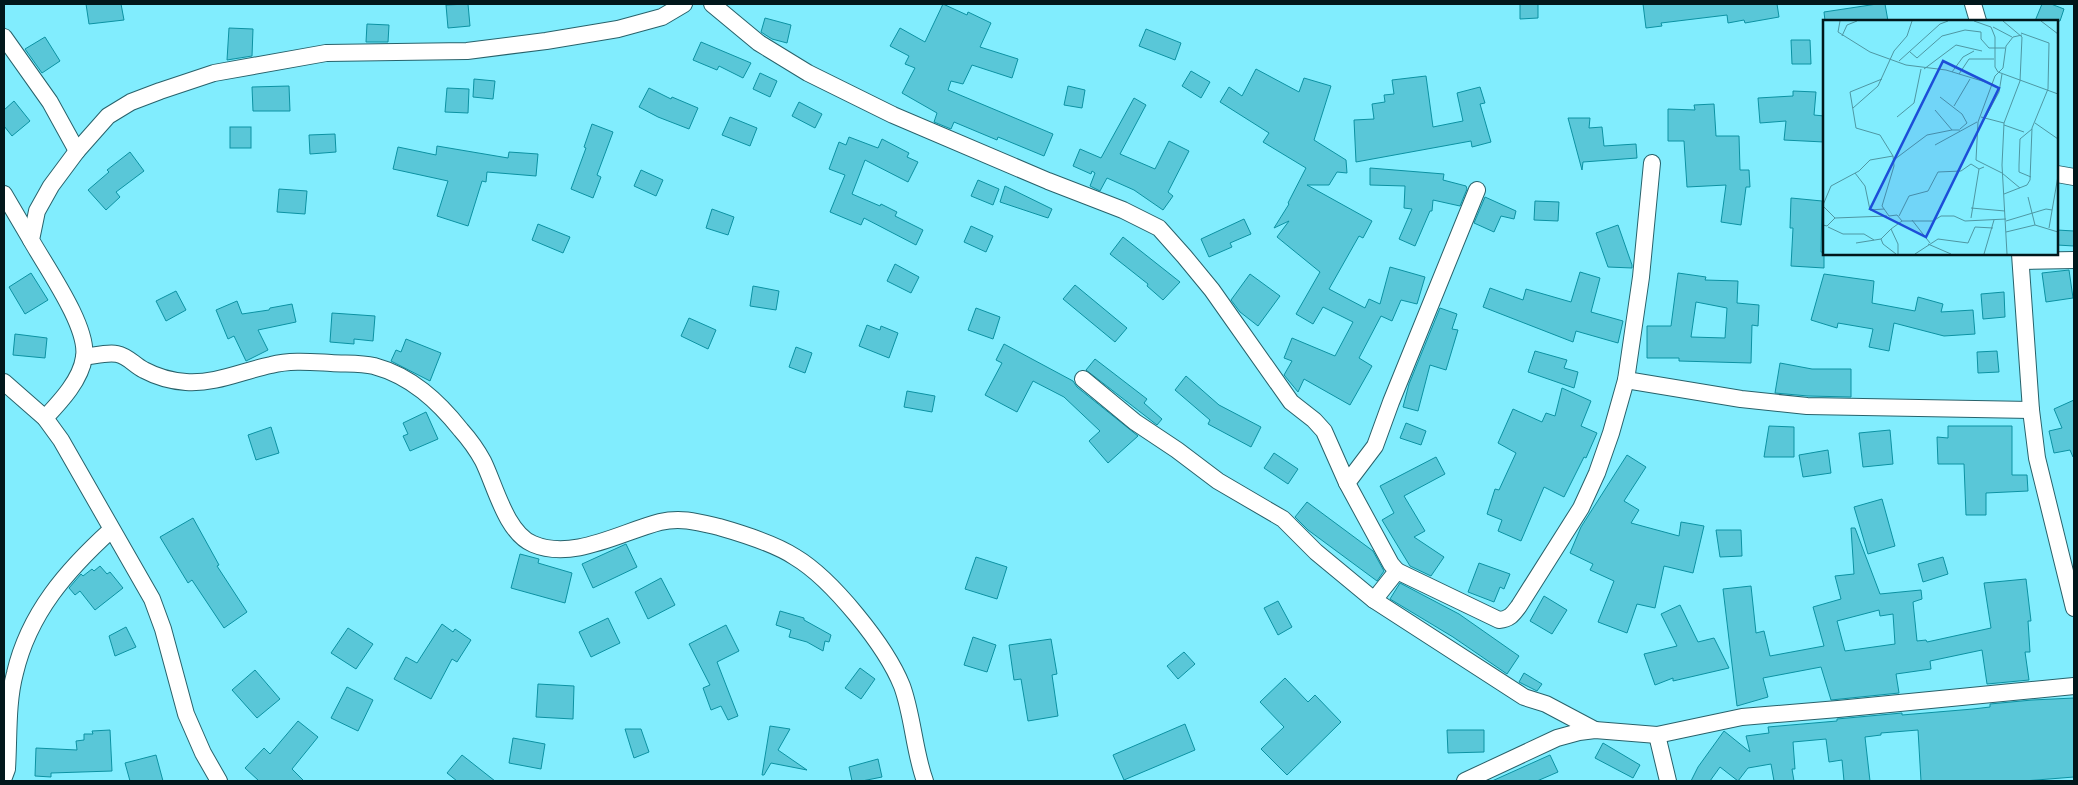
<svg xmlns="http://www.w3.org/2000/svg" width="2078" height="785" font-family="Karla,sans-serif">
  <rect width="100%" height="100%" fill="#81edfe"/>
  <!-- building -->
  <g fill="#59c7d8" stroke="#0c92a3" fill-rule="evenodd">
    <polygon points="86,4 121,4 124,20 89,24"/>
    <polygon points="468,4 470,26 448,28 446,5"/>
    <polygon points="943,4 967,15 968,12 991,23 980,47 1018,59 1012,78 972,65 963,84 951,81 948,90 1053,134 1044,156 998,137 997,140 954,122 951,129 934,122 937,113 902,93 915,68 905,64 909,56 890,46 900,28 925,42"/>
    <polygon points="1520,4 1538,4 1538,18 1520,19"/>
    <polygon points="1643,4 1777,4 1779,17 1745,23 1744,20 1728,23 1727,15 1661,23 1662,26 1646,28"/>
    <polygon points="1877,4 1885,4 1888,21 1825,21 1824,12"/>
    <polygon points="2042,4 2051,4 2064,9 2060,21 2035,21"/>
    <polygon points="765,18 791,25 787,43 772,39 761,32"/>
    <polygon points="367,24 389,25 388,42 366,42"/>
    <polygon points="229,28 253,29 252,56 227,60"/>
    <polygon points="1146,29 1181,43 1175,60 1139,46"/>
    <polygon points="45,37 60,61 42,73 25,49"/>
    <polygon points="1791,40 1810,40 1811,64 1792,64"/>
    <polygon points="701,42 751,63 743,78 719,66 717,70 693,60"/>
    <polygon points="1256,69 1299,92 1304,78 1331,86 1314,140 1346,160 1347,173 1337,172 1329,185 1307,185 1372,221 1363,238 1359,236 1329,289 1365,308 1369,299 1380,304 1390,267 1425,277 1417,304 1401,300 1392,321 1381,316 1359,358 1372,366 1350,405 1304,379 1298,392 1284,375 1292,361 1284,358 1292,338 1335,356 1353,322 1323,307 1313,324 1296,314 1320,272 1277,237 1289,221 1274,228 1289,204 1288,203 1306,168 1263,142 1269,133 1220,102 1229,87 1242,96"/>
    <polygon points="1191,71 1210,82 1201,98 1182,86"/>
    <polygon points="760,73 777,81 770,97 753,89"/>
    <polygon points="1426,76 1433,127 1463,121 1457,93 1480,87 1485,103 1480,104 1491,142 1472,147 1471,141 1356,162 1354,120 1374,119 1372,104 1385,102 1384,95 1394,94 1392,80"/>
    <polygon points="474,79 495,81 493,99 473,97"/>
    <polygon points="289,86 290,111 253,111 252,87"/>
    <polygon points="1068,86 1085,90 1082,108 1064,105"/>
    <polygon points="447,88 469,89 468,113 445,112"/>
    <polygon points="649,88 671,99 672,97 698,108 689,129 658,117 639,107"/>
    <polygon points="1793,91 1816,92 1814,115 1824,116 1824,142 1784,140 1786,121 1760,123 1758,98 1793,96"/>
    <polygon points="1134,98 1146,105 1120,154 1155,169 1169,141 1189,151 1168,192 1173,196 1163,210 1134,190 1107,178 1100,191 1090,186 1095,173 1092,171 1091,174 1073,166 1080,149 1101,158"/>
    <polygon points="14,101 30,121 12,136 4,126 4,110"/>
    <polygon points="799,102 822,114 815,128 792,116"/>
    <polygon points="1714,104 1716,136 1739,136 1740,170 1749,170 1750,187 1746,187 1741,225 1721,222 1726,185 1687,187 1684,141 1668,141 1668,109 1695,110 1694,105"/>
    <polygon points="730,117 757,128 750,146 722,135"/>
    <polygon points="1568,118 1590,118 1589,128 1602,127 1604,146 1636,144 1637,158 1583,162 1582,170"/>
    <polygon points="592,124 613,132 597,175 601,177 593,198 571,189 586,148 584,147"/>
    <rect x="230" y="127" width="21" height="21"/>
    <polygon points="335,134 336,152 310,154 309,135"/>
    <polygon points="849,137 878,148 882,139 909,153 907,157 918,162 908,182 865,160 852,194 880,206 881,204 897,212 895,216 923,230 916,245 864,218 861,225 830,212 845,175 829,169 839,142 846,145"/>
    <polygon points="437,146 508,158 509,152 538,154 536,176 487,172 486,182 482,181 468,226 437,216 448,181 393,169 398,147 436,155"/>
    <polygon points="130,152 144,171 116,192 120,197 106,210 88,190 109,172 107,170"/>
    <polygon points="1370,168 1444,174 1443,180 1466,186 1467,189 1460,206 1433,200 1432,211 1430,211 1415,246 1399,239 1412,209 1404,208 1405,186 1370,185"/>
    <polygon points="641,170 663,180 656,196 634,186"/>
    <polygon points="978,180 999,189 993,205 971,196"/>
    <polygon points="1005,186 1052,209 1048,218 1000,202"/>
    <polygon points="279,189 307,191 305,214 277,212"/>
    <polygon points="1485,197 1516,211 1514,219 1501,216 1494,232 1474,223"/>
    <polygon points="1791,198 1822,201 1821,252 1824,252 1824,268 1791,266 1793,228 1790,228"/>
    <polygon points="1535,201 1559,202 1558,221 1534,220"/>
    <polygon points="712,209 734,217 728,235 706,228"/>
    <polygon points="1244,219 1251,234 1230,243 1232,247 1209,257 1201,239"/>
    <polygon points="538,224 570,237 563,253 532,240"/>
    <polygon points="1618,225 1632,265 1632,268 1608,267 1596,233"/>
    <polygon points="971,226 993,236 986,252 964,242"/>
    <polygon points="2057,230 2074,231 2074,246 2057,245"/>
    <polygon points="1123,237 1180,282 1163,300 1147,286 1148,284 1110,254"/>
    <polygon points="895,264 919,277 911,293 887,281"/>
    <polygon points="2069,270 2073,298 2046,302 2042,273"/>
    <polygon points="1580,272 1600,278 1591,312 1623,321 1618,343 1576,331 1573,342 1483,307 1490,288 1523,300 1526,289 1571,302"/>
    <polygon points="31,273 48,300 25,314 9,287"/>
    <path d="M1678,273L1706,277L1705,280L1738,281L1737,303L1759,305L1758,326L1752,325L1751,363L1679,361V358H1647V326H1671ZM1696,302L1727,308L1725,338L1691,337Z"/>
    <polygon points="1250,274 1280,296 1258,326 1240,312 1231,300"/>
    <polygon points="1824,274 1874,281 1872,303 1915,311 1918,297 1943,304 1941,312 1973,310 1975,334 1944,336 1894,323 1889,351 1869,347 1873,329 1838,323 1837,328 1811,320"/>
    <polygon points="1075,285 1127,328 1115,342 1063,299"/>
    <polygon points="753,286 779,291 776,310 750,306"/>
    <polygon points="176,291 186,310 166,321 156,301"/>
    <polygon points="2004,292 2005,317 1983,319 1981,294"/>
    <polygon points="237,301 242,314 269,310 270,308 292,304 296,322 258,330 268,350 246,361 234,336 228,339 216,310"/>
    <polygon points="976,308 1000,317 993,339 968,330"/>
    <polygon points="1440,308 1457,314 1452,329 1458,330 1446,370 1430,365 1418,411 1403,407 1409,384"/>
    <polygon points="332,313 375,316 373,341 354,339 354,344 330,342"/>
    <polygon points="689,318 716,330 708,349 681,336"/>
    <polygon points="867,325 880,330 881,326 898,333 889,358 859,346"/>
    <polygon points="15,334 47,338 45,358 13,355"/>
    <polygon points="406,339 441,353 430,381 391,361 396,350 401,352"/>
    <polygon points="1004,344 1073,381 1077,387 1138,436 1108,463 1089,441 1100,431 1064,397 1033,381 1017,412 985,395 1002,363 996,360"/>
    <polygon points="796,347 812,353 805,373 789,367"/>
    <polygon points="1535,351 1567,360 1564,368 1578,372 1574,388 1528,372"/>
    <polygon points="1997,351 1999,372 1978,373 1977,352"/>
    <polygon points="1095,359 1147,399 1144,403 1162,419 1157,425 1086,370"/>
    <polygon points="1780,363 1812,369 1851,369 1851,397 1808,396 1775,393"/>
    <polygon points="1186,376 1219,405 1261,427 1251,447 1208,424 1210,420 1175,390"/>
    <polygon points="1562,388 1591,401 1581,426 1597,433 1586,458 1584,457 1564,497 1544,487 1521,541 1498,531 1502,520 1487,514 1495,489 1499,490 1516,453 1498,443 1513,409 1542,422 1546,413 1555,416"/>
    <polygon points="907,391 935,396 932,412 904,407"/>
    <polygon points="2074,400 2074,457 2073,457 2070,450 2054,453 2049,431 2062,428 2054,409"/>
    <polygon points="426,412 438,439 410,451 403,436 408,434 403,423"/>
    <polygon points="1406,423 1426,431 1421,445 1400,438"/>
    <polygon points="1769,426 1794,427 1794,457 1764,457"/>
    <polygon points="1948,426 2012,426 2012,475 2027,475 2028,491 1986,493 1986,515 1966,515 1964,464 1938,464 1937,437 1948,438"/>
    <polygon points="271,427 279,453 256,460 248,435"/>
    <polygon points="1890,430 1893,464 1863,467 1859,433"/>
    <polygon points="1828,450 1831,473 1803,477 1799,455"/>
    <polygon points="1274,453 1298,469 1288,484 1264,468"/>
    <polygon points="1627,455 1646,467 1624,501 1639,510 1631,523 1679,536 1681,522 1704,526 1693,573 1664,566 1655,608 1637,604 1627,633 1598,622 1614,581 1590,570 1593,564 1570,553 1581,527"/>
    <polygon points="1436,457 1445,474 1404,496 1425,531 1414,537 1444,557 1431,576 1410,566 1382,520 1394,513 1380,486"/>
    <polygon points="1882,499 1895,546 1868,554 1854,507"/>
    <polygon points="1307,502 1373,551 1384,571 1377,581 1308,530 1295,517"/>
    <polygon points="193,518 219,565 217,566 247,612 224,628 192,580 188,583 160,537"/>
    <path d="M1851,528H1855L1880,594L1921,590L1922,599L1913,602L1917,641L1926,640L1927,642L1991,628L1984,583L2026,579L2031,621H2028L2030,652H2025L2029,680L1987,684L1982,650L1930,661L1931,669L1896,674L1899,693L1831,700L1821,667L1763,678L1768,697L1737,706L1723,589L1751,586L1756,633L1764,631L1770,656L1824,646L1813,607L1841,599L1835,576L1854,574ZM1879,610L1880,616L1893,614L1895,644L1845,651L1837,621Z"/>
    <polygon points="1716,530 1741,530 1742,556 1720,557"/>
    <polygon points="626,544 637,567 593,588 582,564"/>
    <polygon points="520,554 539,559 538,563 572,573 565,603 511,588"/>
    <polygon points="976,557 1007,567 997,599 965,589"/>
    <polygon points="1943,557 1948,574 1923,582 1918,564"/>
    <polygon points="1479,563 1510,574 1504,589 1500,587 1494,602 1468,592"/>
    <polygon points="100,566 107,574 110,572 123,588 95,610 80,591 75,595 69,588 81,574 83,576 92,569 94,571"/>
    <polygon points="661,578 675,605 648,619 635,592"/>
    <polygon points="1400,583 1459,614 1519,656 1507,674 1453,637 1390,599"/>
    <polygon points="1544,596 1567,610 1552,634 1530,621"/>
    <polygon points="1278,601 1292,627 1278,635 1264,608"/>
    <polygon points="1680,605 1698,642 1714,638 1729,668 1673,681 1673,678 1655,685 1644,654 1677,646 1661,614"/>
    <polygon points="780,611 804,618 804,620 831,635 829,642 825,641 823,651 807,642 789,637 791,630 776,625"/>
    <polygon points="608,618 620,643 591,657 579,632"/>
    <polygon points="442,624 453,632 455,629 471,640 457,662 452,659 431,699 394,679 406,657 417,663"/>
    <polygon points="726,625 739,651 717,662 738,716 728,720 721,706 711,710 703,688 710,685 689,644"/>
    <polygon points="126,627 136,647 115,656 109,636"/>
    <polygon points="348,628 373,644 356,669 331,653"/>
    <polygon points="973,637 996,645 987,672 964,665"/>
    <polygon points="1051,639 1057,674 1052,675 1058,716 1028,721 1021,679 1014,680 1009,645"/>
    <polygon points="1184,652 1195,664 1178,679 1167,666"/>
    <polygon points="860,668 875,679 861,699 845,688"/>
    <polygon points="255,670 280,699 257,718 232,690"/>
    <polygon points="1524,673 1542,684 1537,691 1519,682"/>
    <polygon points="1285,678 1308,702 1315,695 1341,722 1287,775 1261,749 1284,727 1260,702"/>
    <polygon points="538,684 574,686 573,719 536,717"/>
    <polygon points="347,687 373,700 358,731 331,718"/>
    <polygon points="2074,698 2074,777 2024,781 1921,781 1918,730 1881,733 1881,735 1865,737 1870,781 1844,781 1842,760 1829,762 1826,739 1793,742 1795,769 1792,769 1794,781 1774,781 1771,764 1748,768 1738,781 1720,767 1710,781 1691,781 1698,767 1724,731 1750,752 1746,736 1769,733 1768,727 1837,721 1837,719 1902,713 1902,715 1973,709 1990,707 1990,704 2032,700"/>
    <polygon points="298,721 318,737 292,769 304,781 259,781 245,768 264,748 270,754"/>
    <polygon points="1185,724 1195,750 1124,780 1113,755"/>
    <polygon points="770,726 790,729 778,750 807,770 771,763 764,775 762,775"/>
    <polygon points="625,729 641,729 649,752 634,758"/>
    <polygon points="110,730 112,771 51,773 51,777 35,776 36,748 77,750 76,741 84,740 84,734 93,734 92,731"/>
    <polygon points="1447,730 1484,730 1484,752 1448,753"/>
    <polygon points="513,738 545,744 541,769 509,763"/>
    <polygon points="1603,743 1640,765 1633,778 1595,758"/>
    <polygon points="156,755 163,781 130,781 125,763"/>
    <polygon points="462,755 495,781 457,781 447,773"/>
    <polygon points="1550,755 1558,772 1537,781 1492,781"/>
    <polygon points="878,759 882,777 862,781 852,781 849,767"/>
  </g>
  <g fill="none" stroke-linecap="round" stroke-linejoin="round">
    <defs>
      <g id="minor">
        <polyline points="712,4 759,43 808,73 893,115 1048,181 1123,210 1159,228 1184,256 1212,290 1291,402 1314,420 1324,431 1347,483"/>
        <polyline points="1973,4 1978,21"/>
        <polyline points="4,37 50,102 77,151"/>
        <polyline points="2057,174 2074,177"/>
        <polyline points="4,194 31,240"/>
        <polyline points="2020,254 2031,410 2037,458 2074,608"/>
        <polyline points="2021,261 2074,260"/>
        <path d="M84,357C94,356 107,352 117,354C128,356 134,365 144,370C157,377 172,381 186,382C216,384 242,371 271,365C291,360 311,362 331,363C345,364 361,363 374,366C411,376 438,401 461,430C469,439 477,450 483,461C495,485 506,533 533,544C573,561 621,532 660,522C681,517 698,522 719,527C740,533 777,545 795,557C832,579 886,646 902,686C913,716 914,751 925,781"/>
        <polyline points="1083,379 1135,422 1177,450 1218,481 1283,519 1316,552 1374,600 1524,697 1546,704 1595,730"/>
        <polyline points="1626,380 1741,399 1807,406 2031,410"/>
        <polyline points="4,382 45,418 61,440 152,599 163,629 186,714 203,753 219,781"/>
        <path d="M45,418C60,402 81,380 84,357C89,327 46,267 31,240L37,211L51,186L77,151L108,116L131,102L160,91L214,73L326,53L467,51L546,41L618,29L662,17L684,4"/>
        <path d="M1397,571L1499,620C1510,619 1513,614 1519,606L1581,508L1597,473L1611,433L1626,380L1641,277L1652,163"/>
        <polyline points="1374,600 1397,571 1391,564 1347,483 1375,446 1391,402 1477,190"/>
        <polyline points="1657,735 1668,781"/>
        <path d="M4,777L7,769C9,737 7,703 15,673C29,613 67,570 111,530"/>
        <polyline points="1465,781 1557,738 1579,732 1595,730 1657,735 1742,717 1838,709 2074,686"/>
      </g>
    </defs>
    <!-- minor casing -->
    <use href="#minor" stroke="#28626b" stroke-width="18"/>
    <!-- minor -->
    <use href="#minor" stroke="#fff" stroke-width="16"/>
  </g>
  <!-- overview -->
  <g transform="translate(1823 20)">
    <rect width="235" height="235" fill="#81edfe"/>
    <path fill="none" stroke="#4e97a3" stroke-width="1" d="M17,1L15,12L47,32L83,45L123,50L169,64M151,1L168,7L172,17V47L175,52L235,74M180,1L199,17L197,61L181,103L179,145L184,234M218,1L235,14M170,7L189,17M19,16L24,5L34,1M87,32L94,38L119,16L142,10L158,12V19L166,28H182M76,41L117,4L125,1M101,49L133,25L159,31M129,52L140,37L151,31M136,54L146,39H171M59,59L27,72L33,108L57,115L70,136L71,146L59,186L66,196L74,195L79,201M117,77L139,94L144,103L137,109M131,86L147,59M30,88L55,66L71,31L84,16L89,1M112,90L129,110H137M74,97L91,83L98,49M158,97L181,103M162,98L176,72L179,54M212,103L235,119M181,105L201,112M112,125L154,102M72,139L104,115L129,110M32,153L42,166L47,190L61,189M208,157L196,152V145L197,119L209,109M197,168L179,153L153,140L155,102L172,56L180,48L183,26L190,17L199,15M181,174L204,165L207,160L209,108L225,69L226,23L198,13M205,177L212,205M0,185L8,166L36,151L47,140L70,136M0,186L12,198M148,188L182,191M76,196L86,176L105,171L115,152L138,151L148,144L156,149L161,147M148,198L156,149M89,200L107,223M183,201L223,189L229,190M0,205L4,206L12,198L64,196M5,207L20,214H41L51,220M226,208L235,156M183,212L212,205L235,212M58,219L60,224L73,234M33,223L58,219L68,209M105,224L128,234M75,234V224L68,209L79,201H110L118,196H131L142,201L183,199M92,234L115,219L145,223L152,207L170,208M161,234L171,200"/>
    <path fill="#1d4ed8" fill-opacity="0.15" stroke="#1d4ed8" stroke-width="2.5" d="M120,41L176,68L103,217L47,189Z"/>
    <rect width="235" height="235" fill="none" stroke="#01171b" stroke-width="2.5"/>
  </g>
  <!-- border -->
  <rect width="2078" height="785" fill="none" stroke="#01171b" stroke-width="10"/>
</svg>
